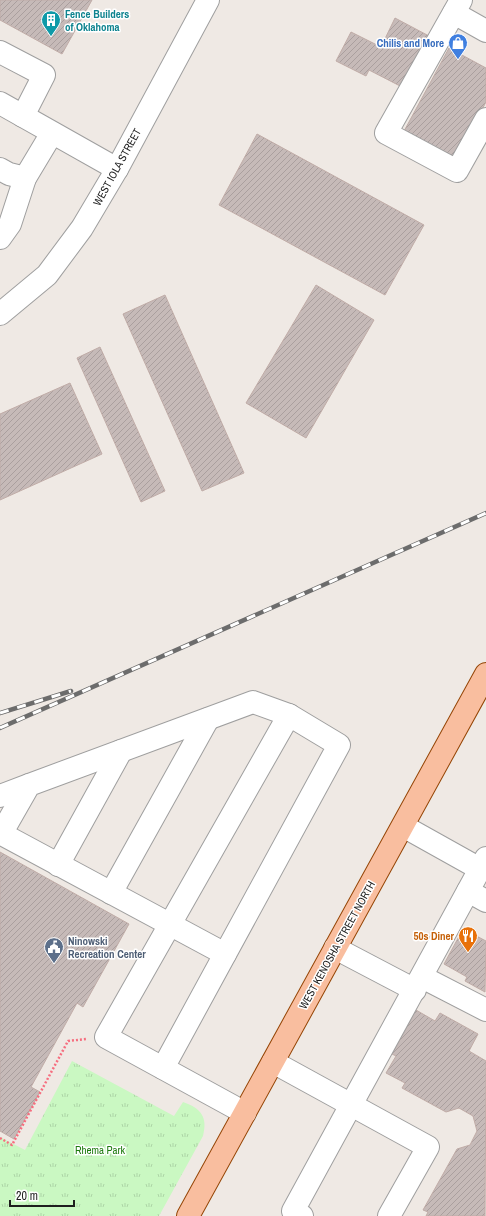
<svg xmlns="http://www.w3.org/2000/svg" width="486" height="1216" font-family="'Archivo Narrow',sans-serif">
  <defs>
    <pattern id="park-tufts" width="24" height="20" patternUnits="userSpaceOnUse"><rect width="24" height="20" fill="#caf8c2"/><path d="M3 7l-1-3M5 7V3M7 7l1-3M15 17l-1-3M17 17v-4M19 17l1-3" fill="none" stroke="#add4a6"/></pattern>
    <pattern id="building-hatch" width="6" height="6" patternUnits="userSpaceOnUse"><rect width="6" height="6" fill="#c6bab8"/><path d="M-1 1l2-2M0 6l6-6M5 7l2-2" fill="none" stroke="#aa9f9e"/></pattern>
  </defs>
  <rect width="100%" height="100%" fill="#efe9e4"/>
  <!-- park -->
  <path fill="url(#park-tufts)" d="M72,1061L174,1116L183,1102C201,1108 208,1117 203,1136L159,1216H0V1137L25,1150Z"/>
  <!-- building -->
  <g fill="url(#building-hatch)" stroke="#c0aca7">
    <polygon points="0,0 92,0 62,54 0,20"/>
    <polygon points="395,18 429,36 402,87 369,70 366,76 336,61 351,32 381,47"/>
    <polygon points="449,48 486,68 486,102 455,160 403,133"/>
    <polygon points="257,134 424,225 385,295 219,205"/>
    <polygon points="316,285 374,320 306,438 246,403"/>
    <polygon points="165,295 244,473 202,491 123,314"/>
    <polygon points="100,347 165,491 141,502 77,358"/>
    <polygon points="70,383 102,454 0,500 0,414"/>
    <polygon points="0,852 129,924 83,1007 77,1003 31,1087 40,1092 14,1139 0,1131"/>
    <polygon points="463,929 486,941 485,992 465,981 467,977 444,964"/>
    <polygon points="416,1010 435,1021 440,1013 478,1034 469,1051 486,1061 485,1216 426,1216 428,1212 423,1210 457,1149 470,1145 477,1131 473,1116 459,1108 446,1112 402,1088 405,1083 386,1073 396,1056 392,1054"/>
  </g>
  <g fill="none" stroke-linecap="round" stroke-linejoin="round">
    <defs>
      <g id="minor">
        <polyline points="461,0 386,133 457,171 486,119"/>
        <polyline points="454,13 486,31"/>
        <polyline points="0,52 44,75 23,116"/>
        <polyline points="0,103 117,169"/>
        <polyline points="0,169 9,174 25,178"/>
        <polyline points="0,238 10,224 25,178 52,133"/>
        <polyline points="0,314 47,275 82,228 117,169 208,0"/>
        <polyline points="0,796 29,785"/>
        <polyline points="403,826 480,869"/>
        <polyline points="0,833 225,954"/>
        <polyline points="1,834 29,785 253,702 289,715 339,745 163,1068"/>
        <polyline points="58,865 121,751"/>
        <polyline points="468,891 486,901"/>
        <polyline points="111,893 208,719"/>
        <polyline points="335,948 415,990"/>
        <polyline points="422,977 486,1010"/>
        <polyline points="273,1062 428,1147 389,1216"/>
        <polyline points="245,1113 106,1037 289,715"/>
        <polyline points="302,1216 293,1211 486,858"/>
      </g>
      <polyline id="major" points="188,1216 486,674"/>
    </defs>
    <!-- minor casing -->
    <use href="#minor" stroke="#9f9f9f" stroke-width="24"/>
    <!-- major casing -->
    <use href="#major" stroke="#944404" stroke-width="24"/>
    <!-- path -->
    <polyline stroke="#f66e7f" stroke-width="2.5" stroke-dasharray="2 2" stroke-linecap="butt" points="0,1138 12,1145 68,1041 86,1039"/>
    <!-- minor -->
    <use href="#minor" stroke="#fff" stroke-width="22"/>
    <!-- major -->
    <use href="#major" stroke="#f9be9f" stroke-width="22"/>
    <defs>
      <g id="rail">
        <polyline points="0,713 71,691"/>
        <polyline points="0,728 486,513"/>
      </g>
    </defs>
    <!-- rail casing -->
    <use href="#rail" stroke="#6c6c6c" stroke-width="4.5"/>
    <!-- rail -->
    <use href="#rail" stroke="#fff" stroke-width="3" stroke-dasharray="9" stroke-linecap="butt"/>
  </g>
  <!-- icons -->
  <defs>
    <symbol id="building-pin" viewBox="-11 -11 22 30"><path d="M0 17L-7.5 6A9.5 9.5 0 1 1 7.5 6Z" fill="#0f9aa8" stroke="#fff"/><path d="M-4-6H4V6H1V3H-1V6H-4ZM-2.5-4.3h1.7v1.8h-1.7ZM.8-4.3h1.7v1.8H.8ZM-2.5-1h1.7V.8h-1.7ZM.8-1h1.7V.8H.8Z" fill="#fff"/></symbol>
    <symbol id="shop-pin" viewBox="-11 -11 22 30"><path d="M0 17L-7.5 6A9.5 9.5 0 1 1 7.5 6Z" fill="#3f7fe0" stroke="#fff"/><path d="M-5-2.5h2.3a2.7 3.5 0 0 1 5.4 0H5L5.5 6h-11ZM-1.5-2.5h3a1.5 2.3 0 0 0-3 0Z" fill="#fff"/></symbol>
    <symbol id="restaurant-pin" viewBox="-11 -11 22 30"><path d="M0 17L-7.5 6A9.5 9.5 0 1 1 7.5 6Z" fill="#e8710a" stroke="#fff"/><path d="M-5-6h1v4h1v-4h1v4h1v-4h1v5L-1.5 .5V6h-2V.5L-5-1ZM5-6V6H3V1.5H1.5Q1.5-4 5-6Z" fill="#fff"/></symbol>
    <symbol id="civic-pin" viewBox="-11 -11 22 30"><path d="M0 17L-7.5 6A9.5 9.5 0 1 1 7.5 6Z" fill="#5c6f8a" stroke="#fff"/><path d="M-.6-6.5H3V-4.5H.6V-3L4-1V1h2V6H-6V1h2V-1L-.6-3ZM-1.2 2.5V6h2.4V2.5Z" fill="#fff"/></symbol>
  </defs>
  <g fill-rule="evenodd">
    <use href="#building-pin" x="40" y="9" width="22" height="30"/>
    <use href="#shop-pin" x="447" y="32" width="22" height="30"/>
    <use href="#restaurant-pin" x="457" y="925" width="22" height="30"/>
    <use href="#civic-pin" x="43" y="936" width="22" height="30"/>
  </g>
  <g text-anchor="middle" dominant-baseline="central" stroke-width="3" stroke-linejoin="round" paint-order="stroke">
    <!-- culture labels -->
    <g font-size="11" font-weight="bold" fill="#0d838f" stroke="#fff" text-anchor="start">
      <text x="65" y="14">Fence Builders<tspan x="65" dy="13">of Oklahoma</tspan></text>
    </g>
    <!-- shop labels -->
    <g font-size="11" font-weight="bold" fill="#366cbe" stroke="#fff" text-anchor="end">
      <text x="444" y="43">Chilis and More</text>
    </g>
    <!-- street labels -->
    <g font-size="11" fill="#1e1e1e" stroke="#fff">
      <text transform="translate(117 167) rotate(-61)">WEST IOLA STREET</text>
      <text transform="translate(337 945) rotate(-61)">WEST KENOSHA STREET NORTH</text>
    </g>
    <!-- food labels -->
    <g font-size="11" font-weight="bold" fill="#c56008" stroke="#fff" text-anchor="end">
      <text x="454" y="936">50s Diner</text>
    </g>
    <!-- service labels -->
    <g font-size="11" font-weight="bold" fill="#4e5e75" stroke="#fff" text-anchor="start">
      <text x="68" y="941">Ninowski<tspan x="68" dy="13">Recreation Center</tspan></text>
    </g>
    <!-- park labels -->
    <g font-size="11" fill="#1d7a0e" stroke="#fff">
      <text x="100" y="1150">Rhema Park</text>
    </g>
  </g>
  <!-- scale -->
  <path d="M10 1200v6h64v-6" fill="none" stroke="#1e1e1e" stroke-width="2"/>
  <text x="16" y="1200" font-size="12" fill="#1e1e1e" stroke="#ffffff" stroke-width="3" paint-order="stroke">20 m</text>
</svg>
